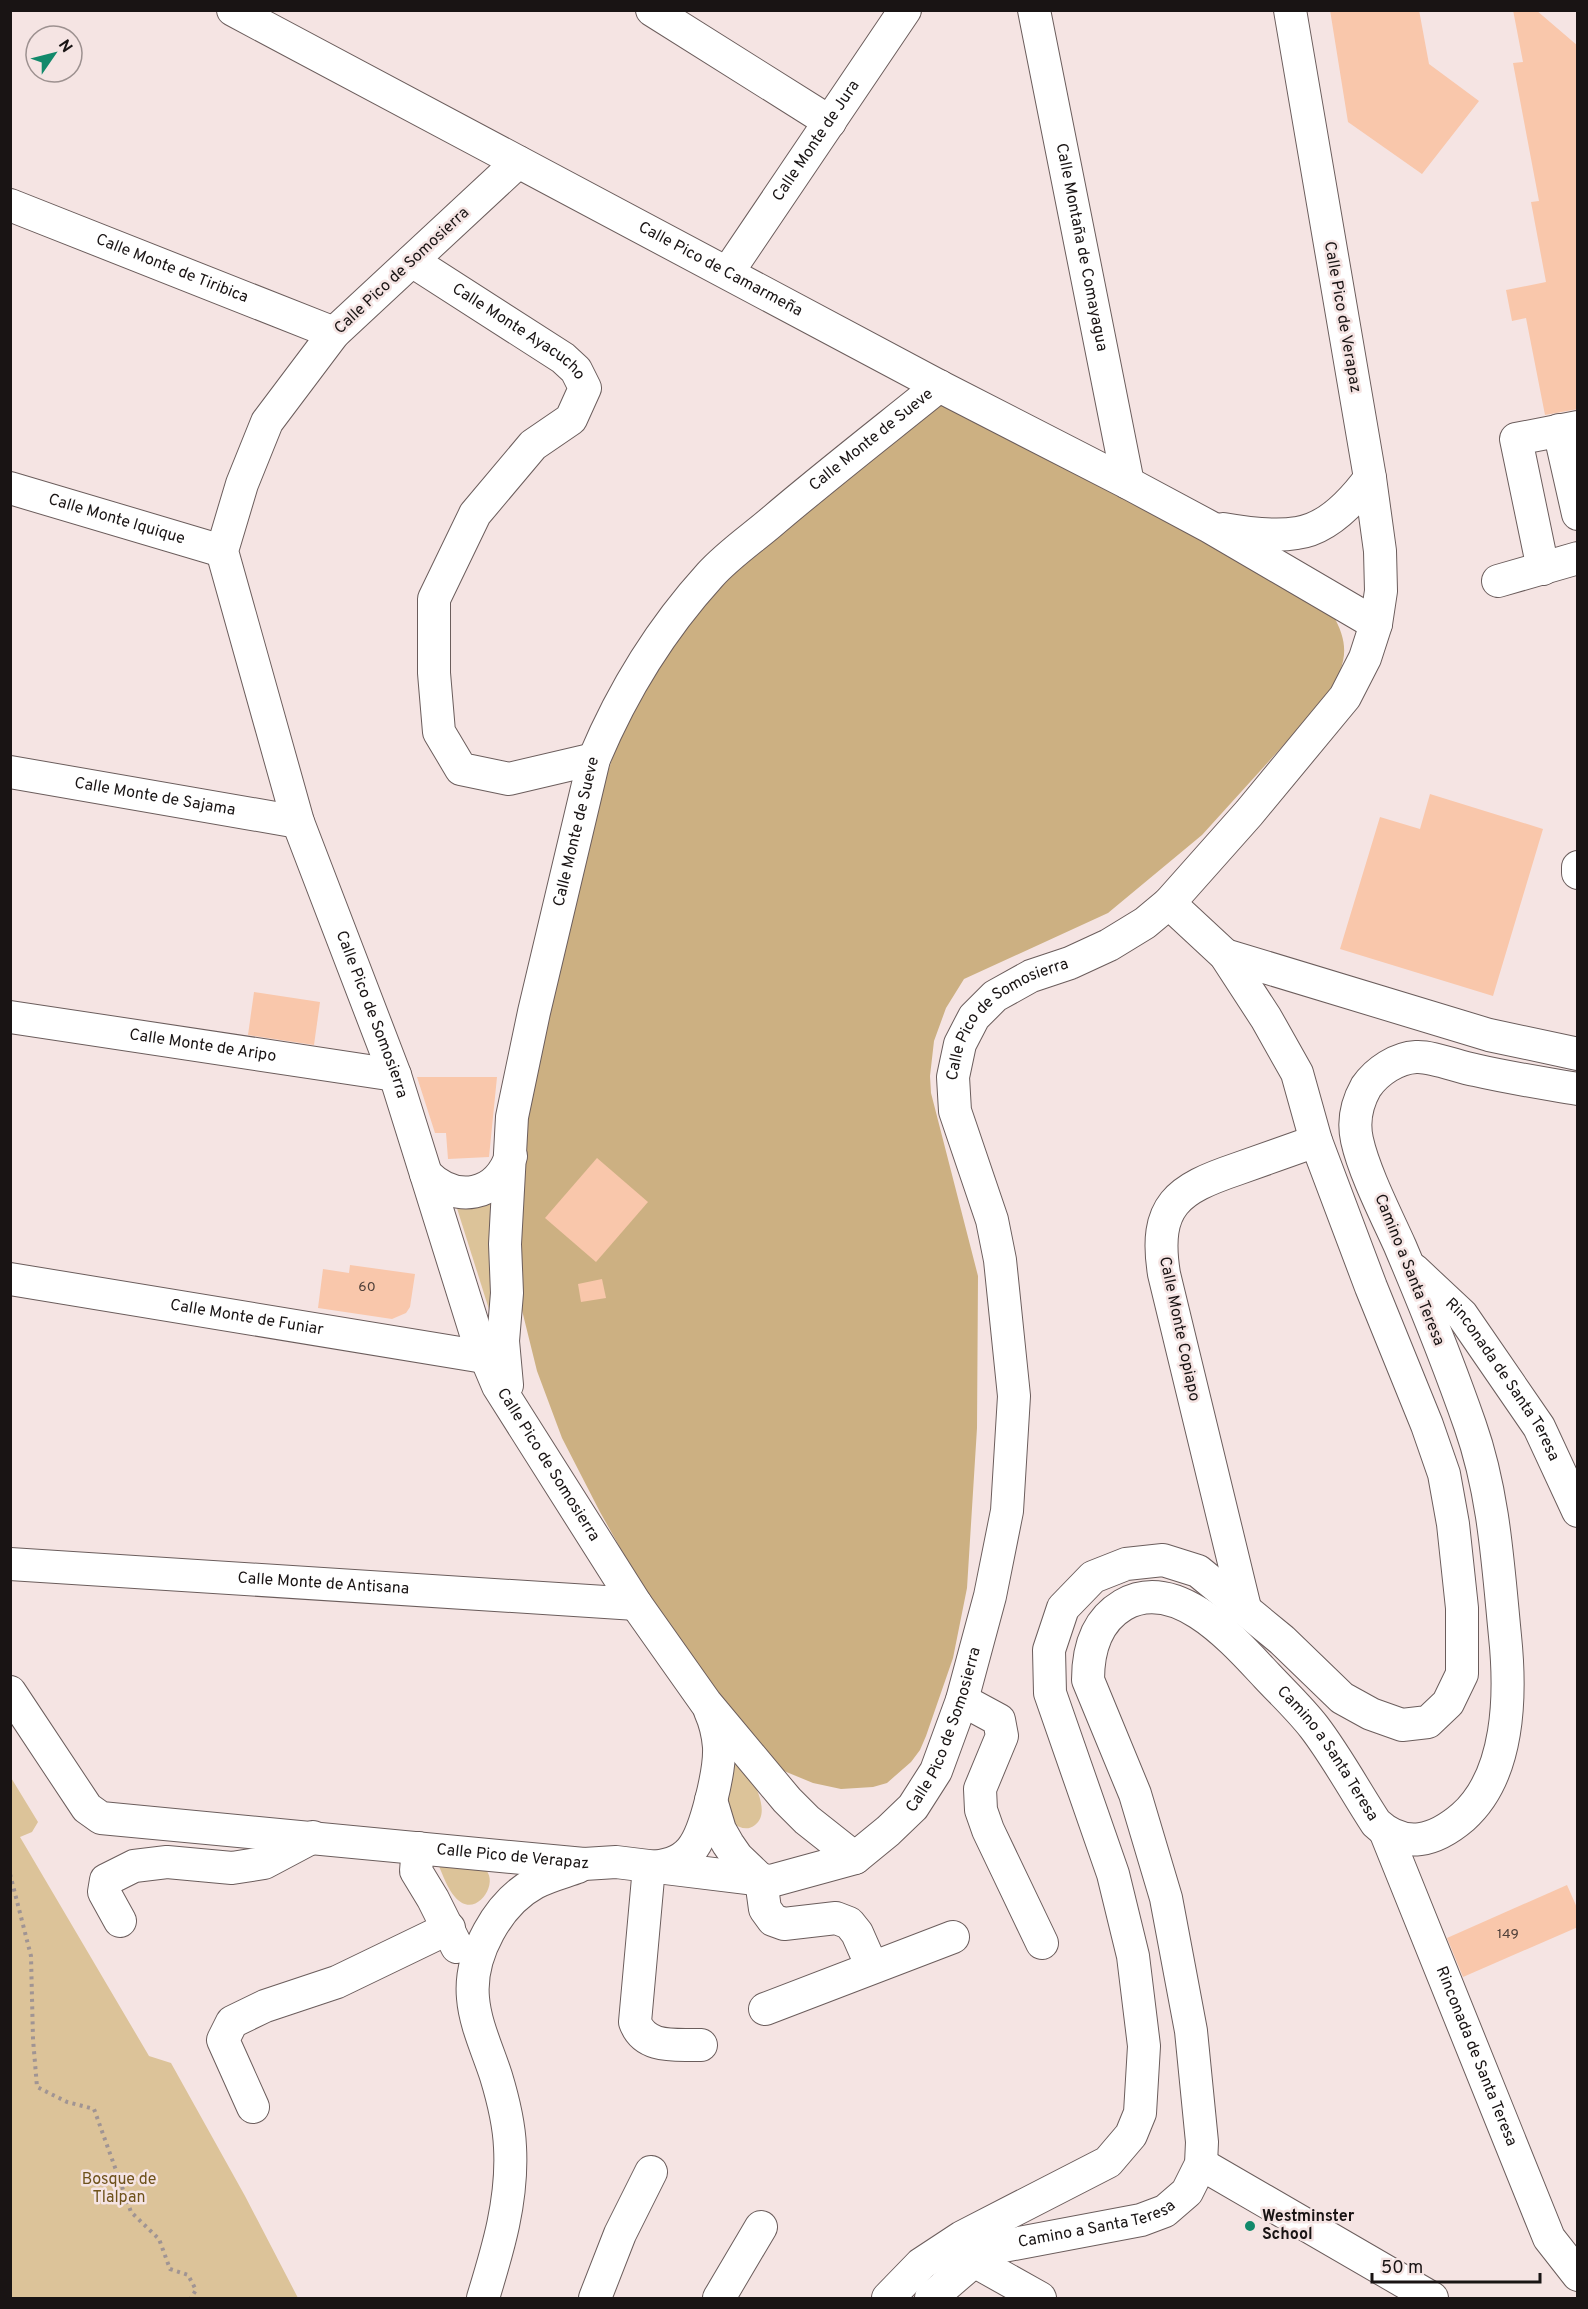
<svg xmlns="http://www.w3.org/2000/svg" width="1588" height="2309" font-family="Overpass,sans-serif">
  <rect width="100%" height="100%" fill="#f5e4e3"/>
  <!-- green -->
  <g fill="#dcc399">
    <polygon points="496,1194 493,1322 455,1202"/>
    <path d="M736,1751C745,1767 775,1810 755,1825C748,1831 739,1828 733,1823L726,1805Z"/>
    <polygon points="10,1776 38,1822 32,1832 20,1837 149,2056 171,2063 245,2196 298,2298 11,2298"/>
    <path d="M438,1864C448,1865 471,1863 480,1866C505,1876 477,1923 455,1897C447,1888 443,1875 438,1864Z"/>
  </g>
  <!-- forest -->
  <path fill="#ccb082" d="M939,401L1121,492L1332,613C1351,647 1346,662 1329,695L1202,835L1108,913L964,979L946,1008L934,1041L930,1076L931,1093L978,1276L977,1428L967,1588L953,1658L926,1736L920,1750L911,1762L887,1783L873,1787L841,1789L813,1783L784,1771L766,1756L713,1700L650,1601L600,1512L562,1438L537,1371L517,1290L520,1117L582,850L622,729L659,666L682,634L722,584Z"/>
  <!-- building -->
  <g fill="#f9c7ab">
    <polygon points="1330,10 1419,10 1429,64 1479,101 1422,174 1348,122"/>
    <polygon points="1513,10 1536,10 1578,46 1578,409 1545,415 1526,318 1512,321 1506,290 1546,282 1531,202 1539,201 1513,63 1523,62"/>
    <polygon points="1430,794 1543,829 1493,996 1340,949 1380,817 1420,829"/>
    <polygon points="254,992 320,1002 314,1045 248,1035"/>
    <polygon points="417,1077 497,1077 489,1157 448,1159 446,1133 435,1133"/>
    <polygon points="597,1158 648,1202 596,1262 545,1218"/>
    <polygon points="350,1265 415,1274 410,1307 406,1313 392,1319 318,1308 323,1269 349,1273"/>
    <polygon points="602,1279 606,1298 581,1302 578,1284"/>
    <polygon points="1567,1885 1578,1910 1578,1927 1463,1977 1447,1938"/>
  </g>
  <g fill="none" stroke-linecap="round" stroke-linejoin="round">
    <defs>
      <g id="minor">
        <path id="s1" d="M233,10L939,386L1128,483L1210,527L1376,624"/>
        <polyline points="652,10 830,122"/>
        <path id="s2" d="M1034,10L1128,483"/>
        <path id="s3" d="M518,162L334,333L267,422L242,484L222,551L298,822L395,1075L476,1334L498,1386L636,1604L706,1703L787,1800L807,1820L855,1858"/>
        <path id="s4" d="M10,205L334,333"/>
        <path id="s5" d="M412,261L563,358L576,370L585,388L571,419L533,445L475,514L434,599V673L439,732L461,769L509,779L594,759"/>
        <path id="s6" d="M728,272L905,10"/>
        <polyline points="1559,430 1578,514"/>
        <path id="s7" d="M10,488L222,551"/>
        <path d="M1223,529C1246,533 1273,537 1297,533C1327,529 1353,501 1370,478"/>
        <polyline points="1543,569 1516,439 1578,427"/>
        <polyline points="1498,581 1578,558"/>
        <path id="s8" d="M10,772L298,822"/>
        <polyline points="1578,867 1578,873"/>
        <polyline points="1225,955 1489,1035 1578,1054"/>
        <path id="s9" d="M10,1017L395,1075"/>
        <path d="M426,1174C456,1204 497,1197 511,1156"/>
        <path id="s10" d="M1414,1270L1462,1315L1539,1427L1578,1511"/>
        <path id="s11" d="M10,1279L484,1357"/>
        <path id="s12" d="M507,1385L503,1341L507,1293L505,1244L512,1117L534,1012L594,759C623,690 660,630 710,575C727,556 750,540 769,524C824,477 882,432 939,386"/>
        <path id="s13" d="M10,1564L636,1604"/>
        <path d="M1245,1608L1164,1274C1153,1205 1178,1189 1237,1169C1263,1160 1290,1150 1316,1141"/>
        <path id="s14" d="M10,1692L87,1808L101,1818L584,1864L616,1862L771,1881L855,1858L888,1831L913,1807L936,1771L962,1700L990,1596L1007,1511L1014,1396L1000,1260L992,1220L955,1111L953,1077L960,1044L974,1017L995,996L1031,976L1070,963L1109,945L1145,923L1169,903L1249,813L1345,697L1365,658L1376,624L1381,591L1380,551L1370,478L1290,10"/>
        <polyline points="962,1700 999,1720 1002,1736 980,1789 981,1810 988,1830 1042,1943"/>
        <polyline points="711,1800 720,1830 728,1844 737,1857 761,1880 765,1909 773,1920 784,1924 836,1918 849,1923 857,1933 872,1967"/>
        <path id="s15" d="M1385,1831L1549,2238L1578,2275"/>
        <polyline points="418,1848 416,1871 433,1899 457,1947"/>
        <polyline points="120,1921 104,1892 106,1880 134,1866 167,1862 232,1868 264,1863 313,1837"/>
        <polyline points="765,2009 953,1937"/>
        <path d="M701,2045C677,2044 645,2050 635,2022L649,1867C665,1866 680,1863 691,1850C706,1833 720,1770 719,1747C718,1735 715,1722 710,1711"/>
        <polyline points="253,2107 223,2040 232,2022 265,2006 337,1982 449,1928"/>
        <polyline points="1201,2164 1432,2298"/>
        <polyline points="974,2261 1040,2298"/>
        <path d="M483,2298C498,2249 513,2200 510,2147C509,2123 503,2099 496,2076C488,2051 475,2024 473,1998C469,1955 498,1903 535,1883C548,1876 564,1872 578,1867"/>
        <polyline points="595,2298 620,2234 651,2172"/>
        <polyline points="719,2298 761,2227"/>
        <polyline points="888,2298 921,2264 962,2237 1108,2162 1131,2135 1140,2113 1144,2046 1133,1956 1113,1874 1050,1693 1049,1650 1063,1608 1093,1577 1126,1564 1163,1560 1198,1571 1282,1640 1342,1698 1371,1714 1402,1725 1428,1722 1448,1703 1462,1674 1462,1608 1453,1524 1444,1474 1427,1425 1371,1287 1316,1141 1297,1073 1266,1018 1225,955 1169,903"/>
        <path id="s16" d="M931,2298L974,2261L998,2247L1141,2220L1165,2211L1187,2192L1201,2164L1202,2142L1191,2031L1166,1898L1135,1794L1088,1680C1088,1650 1096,1621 1123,1605C1177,1574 1235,1642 1267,1676C1283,1693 1300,1709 1314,1727C1337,1757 1355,1791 1376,1823C1405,1850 1435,1841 1463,1817C1510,1775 1511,1694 1505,1636C1498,1565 1494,1493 1470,1425C1449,1365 1425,1305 1400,1246C1386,1215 1364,1172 1357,1140C1353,1122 1357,1103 1366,1087C1377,1071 1397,1058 1416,1057C1432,1056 1458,1067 1475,1070C1509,1078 1543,1083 1578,1089"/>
      </g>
    </defs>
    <!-- minor casing -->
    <use href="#minor" stroke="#6b5d5c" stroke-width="34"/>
    <!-- path -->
    <polyline stroke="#a09493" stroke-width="4" stroke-dasharray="3 4.5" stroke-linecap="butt" points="10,1874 31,1956 33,2039 37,2087 67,2102 94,2109 131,2212 159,2239 170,2269 188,2275 196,2290 191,2298"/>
    <!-- minor -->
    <use href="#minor" stroke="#fff" stroke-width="32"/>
  </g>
  <!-- markers -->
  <circle fill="#12896b" stroke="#f5e4e3" stroke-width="2" cx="1250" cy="2226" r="6"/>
  <g text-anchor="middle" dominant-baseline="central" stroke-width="5" stroke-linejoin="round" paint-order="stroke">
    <!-- number labels -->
    <g font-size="14" fill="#51413a">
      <text x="367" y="1287">60</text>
      <text x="1508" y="1934">149</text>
    </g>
    <!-- street labels -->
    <g font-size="16" fill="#191414" stroke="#f5e4e3">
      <text stroke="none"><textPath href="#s6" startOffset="158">Calle Monte de Jura</textPath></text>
      <text stroke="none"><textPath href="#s2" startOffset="242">Calle Montaña de Comayagua</textPath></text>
      <text stroke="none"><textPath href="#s4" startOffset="174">Calle Monte de Tiribica</textPath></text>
      <text stroke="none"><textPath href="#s1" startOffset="552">Calle Pico de Camarmeña</textPath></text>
      <text transform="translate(402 271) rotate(-43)">Calle Pico de Somosierra</text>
      <text transform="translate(1342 317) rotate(80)">Calle Pico de Verapaz</text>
      <text stroke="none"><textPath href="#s5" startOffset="128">Calle Monte Ayacucho</textPath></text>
      <text stroke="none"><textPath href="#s12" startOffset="1065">Calle Monte de Sueve</textPath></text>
      <text stroke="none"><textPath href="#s7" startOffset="111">Calle Monte Iquique</textPath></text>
      <text stroke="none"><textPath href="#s8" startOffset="147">Calle Monte de Sajama</textPath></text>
      <text stroke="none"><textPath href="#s12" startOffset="561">Calle Monte de Sueve</textPath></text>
      <text stroke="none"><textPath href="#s3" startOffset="987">Calle Pico de Somosierra</textPath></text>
      <text stroke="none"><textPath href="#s14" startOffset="1834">Calle Pico de Somosierra</textPath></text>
      <text stroke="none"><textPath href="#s9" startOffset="195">Calle Monte de Aripo</textPath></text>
      <text transform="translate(1409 1270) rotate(68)">Camino a Santa Teresa</text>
      <text stroke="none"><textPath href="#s11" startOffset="240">Calle Monte de Funiar</textPath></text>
      <text transform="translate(1179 1329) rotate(78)">Calle Monte Copiapo</text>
      <text stroke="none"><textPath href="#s10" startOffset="142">Rinconada de Santa Teresa</textPath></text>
      <text stroke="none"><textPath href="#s3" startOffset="1473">Calle Pico de Somosierra</textPath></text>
      <text stroke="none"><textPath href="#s13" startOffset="314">Calle Monte de Antisana</textPath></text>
      <text stroke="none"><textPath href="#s14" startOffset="1078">Calle Pico de Somosierra</textPath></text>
      <text stroke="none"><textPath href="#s16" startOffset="1176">Camino a Santa Teresa</textPath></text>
      <text stroke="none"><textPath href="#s14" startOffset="570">Calle Pico de Verapaz</textPath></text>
      <text stroke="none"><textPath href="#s15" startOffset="243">Rinconada de Santa Teresa</textPath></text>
      <text stroke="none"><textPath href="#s16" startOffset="186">Camino a Santa Teresa</textPath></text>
    </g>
    <!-- park labels -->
    <g font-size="16" fill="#6e521b" stroke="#f5e4e3">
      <text x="119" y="2180">Bosque de<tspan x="119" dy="18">Tlalpan</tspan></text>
    </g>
    <!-- poi labels -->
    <g font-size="16" font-weight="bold" fill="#191414" stroke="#f5e4e3" text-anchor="start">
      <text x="1262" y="2217">Westminster<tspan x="1262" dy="18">School</tspan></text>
    </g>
  </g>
  <!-- border -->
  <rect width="1588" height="2309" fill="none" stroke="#191414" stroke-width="24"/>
  <!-- north arrow -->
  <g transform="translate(54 54) rotate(55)"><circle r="28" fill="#f5e4e3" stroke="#9d9190" stroke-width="1.5"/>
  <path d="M0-4.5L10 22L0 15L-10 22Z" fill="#12896b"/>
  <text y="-9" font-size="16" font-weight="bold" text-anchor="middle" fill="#191414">N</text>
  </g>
  <!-- scale -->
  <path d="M1372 2273v9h168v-9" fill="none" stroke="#191414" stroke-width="3"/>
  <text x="1381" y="2273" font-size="18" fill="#191414" stroke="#f5e4e3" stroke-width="4.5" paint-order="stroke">50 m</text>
</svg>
